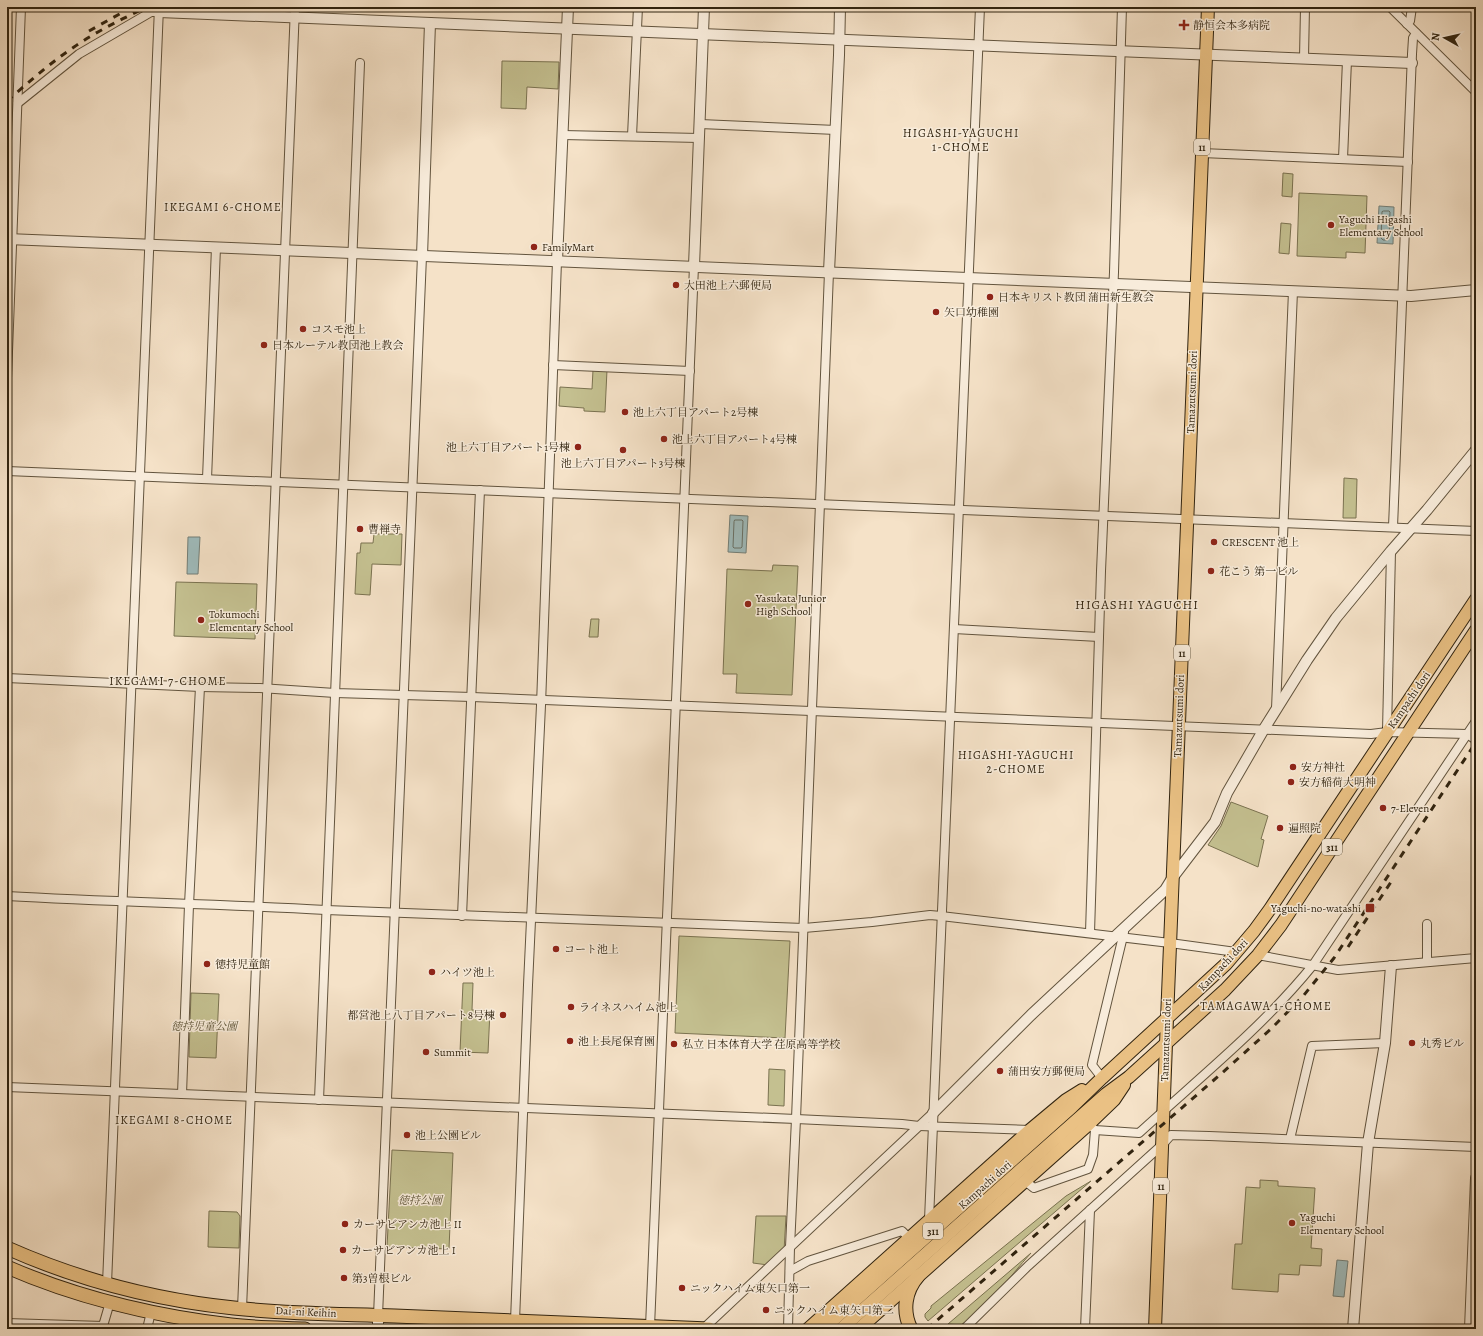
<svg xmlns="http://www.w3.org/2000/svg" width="1483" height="1336" font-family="Alegreya,'Noto Serif JP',serif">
  <rect width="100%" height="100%" fill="#f5e2c8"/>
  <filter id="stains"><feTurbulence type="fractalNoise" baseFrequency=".005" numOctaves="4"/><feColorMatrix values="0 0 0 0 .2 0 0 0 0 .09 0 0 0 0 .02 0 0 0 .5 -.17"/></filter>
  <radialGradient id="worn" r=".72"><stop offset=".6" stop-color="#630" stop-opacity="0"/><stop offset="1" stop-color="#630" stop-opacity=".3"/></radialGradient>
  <!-- green -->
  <g fill="#c4c090" stroke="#7a7250">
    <polygon points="502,61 559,62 558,89 527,87 526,109 501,108"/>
    <polygon points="1283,173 1293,174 1292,197 1282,196"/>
    <polygon points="1299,193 1367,196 1365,253 1346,252 1346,258 1297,256"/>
    <polygon points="1281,223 1291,224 1289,254 1279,253"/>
    <polygon points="593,370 607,370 605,412 584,411 584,408 559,406 560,387 592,389"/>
    <polygon points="1344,478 1357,479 1356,518 1343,518"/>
    <polygon points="374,534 402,534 401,565 372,564 370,595 355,594 357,553 360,553 361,543 373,543"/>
    <polygon points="773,565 798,566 792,695 736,693 737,674 723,674 727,569 772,571"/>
    <polygon points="176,582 257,584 255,639 174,636"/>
    <polygon points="591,619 599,619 598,637 589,637"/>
    <polygon points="1231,802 1268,816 1261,839 1264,840 1258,867 1208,845 1221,826"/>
    <polygon points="679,936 790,941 785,1038 675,1033"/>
    <polygon points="463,983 473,983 472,1010 490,1011 488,1053 460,1052"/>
    <polygon points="191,993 219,994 216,1058 189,1057"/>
    <polygon points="769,1069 785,1070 784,1106 768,1105"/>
    <polygon points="392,1150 453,1153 449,1249 387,1247"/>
    <polygon points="1260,1180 1278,1181 1278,1186 1315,1188 1311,1248 1322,1249 1321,1266 1300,1265 1299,1275 1279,1274 1278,1292 1232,1289 1235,1244 1242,1244 1246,1187 1260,1188"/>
    <polygon points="1091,1181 928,1321 925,1317 925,1314 931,1308 931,1306 1066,1196"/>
    <polygon points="209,1211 237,1212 240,1216 239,1248 208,1247"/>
    <polygon points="756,1216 786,1216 784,1251 768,1265 753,1263"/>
    <path d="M1031,1253C1008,1278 990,1307 961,1325L948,1324Z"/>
  </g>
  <!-- water -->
  <g fill="#9fbcbd" stroke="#737f78">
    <polygon points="1379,206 1394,207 1393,244 1377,243"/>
    <polygon points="730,515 748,516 746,553 728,552"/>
    <polygon points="188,537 200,537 198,574 187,574"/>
    <polygon points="1337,1260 1348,1261 1344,1297 1333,1296"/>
  </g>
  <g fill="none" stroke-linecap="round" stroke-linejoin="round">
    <!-- shore -->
    <g stroke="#687066" stroke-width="1">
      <polygon points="1384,211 1389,211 1390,212 1389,238 1387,240 1383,240 1381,238 1382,212"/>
      <polygon points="735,520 742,520 743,521 742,547 741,548 734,548 733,547 734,522"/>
    </g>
    <defs>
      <g id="minor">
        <polyline points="1390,7 1476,92"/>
        <polyline points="1407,24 1410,21 1412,7"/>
        <polyline points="1304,58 1305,7"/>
        <polyline points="18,103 79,54 151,12 159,12"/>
        <polyline points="700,124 836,130"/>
        <polyline points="563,135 699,138"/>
        <polyline points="632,136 638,7"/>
        <polyline points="1202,153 1408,162"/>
        <polyline points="1343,159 1347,60"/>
        <polyline points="553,365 690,371"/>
        <polyline points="7,378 21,7"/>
        <polyline points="7,471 1476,531"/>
        <polyline points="207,479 216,247"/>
        <polyline points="1393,527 1412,54 1413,38 1416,33"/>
        <polyline points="954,629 1099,637"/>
        <polyline points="7,678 200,687 260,688 335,693 472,697 1371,734 1387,732 1467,734 1476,740"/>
        <polyline points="1276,709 1293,291"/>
        <polyline points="1387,731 1391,551"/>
        <path d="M7,896C113,902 220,904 326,910L804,928L872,922L930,915L941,916L1170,943L1236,952"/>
        <polyline points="462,916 480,490"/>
        <polyline points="1090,933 1101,571 1114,272 1122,7"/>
        <polyline points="1258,955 1338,970 1476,958"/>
        <polyline points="1427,962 1427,924"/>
        <polyline points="1102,1078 1092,1065 1124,932"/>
        <polyline points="7,1087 796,1119 902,1124 919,1126 1030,1130"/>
        <polyline points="182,1094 189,905 200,687"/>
        <polyline points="319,1100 360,63"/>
        <path d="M1089,1124L1095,1130L1139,1133C1198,1079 1262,1028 1313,965L1476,721"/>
        <polyline points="1290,1139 1312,1046 1385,1043"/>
        <polyline points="1025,1181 1034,1188 1088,1169 1093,1155 1095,1130"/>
        <polyline points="929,1220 980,7"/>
        <polyline points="790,1271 808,1261 902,1231 909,1238"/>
        <polyline points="107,1284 159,7"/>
        <polyline points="242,1309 295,7"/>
        <polyline points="378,1316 422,256"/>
        <polyline points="515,1321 528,985 541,705 557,261"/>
        <polyline points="7,1323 103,1326 110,1302"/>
        <polyline points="650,1327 694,266"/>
        <polyline points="147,1329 151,1312"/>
        <polyline points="703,1329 933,1113"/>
        <polyline points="788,1329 790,1247 796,1119 829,272"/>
        <polyline points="964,1329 1028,1266 1163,1144 1171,1135 1209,1136 1476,1147"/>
        <polyline points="1085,1329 1090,1210"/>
      </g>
      <g id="tertiary">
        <polyline points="159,12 1412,63"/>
        <polyline points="7,239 1411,296 1476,290"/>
        <polyline points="422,256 430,23"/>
        <polyline points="557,261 568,7"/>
        <polyline points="694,266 704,7"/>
        <polyline points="829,272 839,55 840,7"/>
        <polyline points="933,1113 1031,1015 1165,890 1173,877 1215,822 1227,793 1264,729 1307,660 1336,618 1391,551 1427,510 1476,450"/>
        <polyline points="378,1329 378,1316"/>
        <polyline points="1353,1329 1368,1143 1385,1043 1391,966"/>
        <polyline points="1470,1329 1476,1178"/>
      </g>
      <g id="primary">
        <polyline points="808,1329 1030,1130 1066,1100 1082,1090"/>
        <polyline points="823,1329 1072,1107 1102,1078 1226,964 1254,931 1270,909 1476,599"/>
        <polyline points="841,1329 1106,1094 1129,1077 1225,990 1258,955 1281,925 1476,630"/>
        <polyline points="859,1329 1089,1124 1114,1100 1124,1085"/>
        <polyline points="1155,1329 1166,1044 1208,7"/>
      </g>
      <g id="trunk">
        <path d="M7,1248C79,1280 156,1300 234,1308C287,1314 341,1314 395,1316C499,1321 604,1324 709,1329"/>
        <path d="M7,1267C78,1298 155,1316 231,1325C255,1328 280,1328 305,1329"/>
        <path d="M911,1329C902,1311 905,1291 918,1276"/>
      </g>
    </defs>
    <!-- minor casing -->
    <use href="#minor" stroke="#62543e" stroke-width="10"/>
    <!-- tertiary casing -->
    <use href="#tertiary" stroke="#62543e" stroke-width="12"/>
    <!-- primary casing -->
    <use href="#primary" stroke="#312410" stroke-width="14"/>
    <!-- trunk casing -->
    <use href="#trunk" stroke="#312410" stroke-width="15"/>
    <!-- minor -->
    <use href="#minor" stroke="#f8ecdb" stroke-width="8"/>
    <!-- tertiary -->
    <use href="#tertiary" stroke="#f8ecdb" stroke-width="10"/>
    <!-- primary -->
    <use href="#primary" stroke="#eac184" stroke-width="12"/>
    <!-- trunk -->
    <use href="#trunk" stroke="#eac184" stroke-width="13"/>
    <!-- rail -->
    <g stroke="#312410" stroke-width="3" stroke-dasharray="7 7" stroke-linecap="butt">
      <polyline points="89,31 132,7"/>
      <path d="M7,101C29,82 50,63 74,47C97,31 122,19 147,7"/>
      <polyline points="1348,947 1391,882"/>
      <polyline points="927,1329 1222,1073 1272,1028 1304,995 1334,958 1476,742"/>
    </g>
  </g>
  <!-- markers -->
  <g fill="#8f2418" stroke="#f8ecdb" stroke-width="1.5">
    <path d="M1182 19h4v4h4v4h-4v4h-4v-4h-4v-4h4z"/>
    <circle cx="1331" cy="225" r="4"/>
    <circle cx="534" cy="247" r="4"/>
    <circle cx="676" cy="285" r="4"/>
    <circle cx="990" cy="297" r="4"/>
    <circle cx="936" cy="312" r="4"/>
    <circle cx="303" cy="329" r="4"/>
    <circle cx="264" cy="345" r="4"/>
    <circle cx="625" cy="412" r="4"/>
    <circle cx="664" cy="439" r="4"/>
    <circle cx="578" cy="447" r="4"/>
    <circle cx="623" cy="450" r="4"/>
    <circle cx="360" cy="529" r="4"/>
    <circle cx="1214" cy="542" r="4"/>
    <circle cx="1211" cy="571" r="4"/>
    <circle cx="748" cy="604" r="4"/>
    <circle cx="201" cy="620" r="4"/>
    <circle cx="1293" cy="767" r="4"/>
    <circle cx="1291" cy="782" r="4"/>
    <circle cx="1383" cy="808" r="4"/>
    <circle cx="1280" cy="828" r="4"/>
    <rect x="1365" y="903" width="10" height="10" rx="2"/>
    <circle cx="556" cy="949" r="4"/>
    <circle cx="207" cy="964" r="4"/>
    <circle cx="432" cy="972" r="4"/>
    <circle cx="571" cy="1007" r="4"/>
    <circle cx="503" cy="1015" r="4"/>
    <circle cx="570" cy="1041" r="4"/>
    <circle cx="1412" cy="1043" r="4"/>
    <circle cx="674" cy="1044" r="4"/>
    <circle cx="426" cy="1052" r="4"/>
    <circle cx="1000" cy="1071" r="4"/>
    <circle cx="407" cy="1135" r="4"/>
    <circle cx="1292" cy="1223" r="4"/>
    <circle cx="345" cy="1224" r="4"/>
    <circle cx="343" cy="1250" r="4"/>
    <circle cx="344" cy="1278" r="4"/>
    <circle cx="682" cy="1288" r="4"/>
    <circle cx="766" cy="1310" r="4"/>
  </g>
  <g text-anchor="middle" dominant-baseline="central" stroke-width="3" stroke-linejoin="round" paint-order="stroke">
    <!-- shield labels -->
    <g fill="#f8ecdb" stroke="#6d604d" stroke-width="1">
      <rect x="1194" y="139" width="16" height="16" rx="3"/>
      <rect x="1174" y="645" width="16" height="16" rx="3"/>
      <rect x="1322" y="839" width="20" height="16" rx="3"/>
      <rect x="1153" y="1178" width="16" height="16" rx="3"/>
      <rect x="923" y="1223" width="20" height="16" rx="3"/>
    </g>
    <g font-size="10" font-weight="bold" fill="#312410">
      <text x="1202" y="147">11</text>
      <text x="1182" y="653">11</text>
      <text x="1332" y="847">311</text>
      <text x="1161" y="1186">11</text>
      <text x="933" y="1231">311</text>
    </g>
    <!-- poi labels -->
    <g font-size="11" fill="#312410" stroke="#f8ecdb" text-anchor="start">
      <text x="1193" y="25">静恒会本多病院</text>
      <text x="1339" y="219">Yaguchi Higashi<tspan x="1339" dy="13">Elementary School</tspan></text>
      <text x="542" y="247">FamilyMart</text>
      <text x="684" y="285">大田池上六郵便局</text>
      <text x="998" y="297">日本キリスト教団 蒲田新生教会</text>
      <text x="944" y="312">矢口幼稚園</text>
      <text x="311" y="329">コスモ池上</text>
      <text x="272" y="345">日本ルーテル教団池上教会</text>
      <text x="633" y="412">池上六丁目アパート2号棟</text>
      <text x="672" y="439">池上六丁目アパート4号棟</text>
      <text x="570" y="447" text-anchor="end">池上六丁目アパート1号棟</text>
      <text x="623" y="463" text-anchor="middle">池上六丁目アパート3号棟</text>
      <text x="368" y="529">曹禅寺</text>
      <text x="1222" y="542">CRESCENT 池上</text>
      <text x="1219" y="571">花こう 第一ビル</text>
      <text x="756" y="598">Yasukata Junior<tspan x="756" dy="13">High School</tspan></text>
      <text x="209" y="614">Tokumochi<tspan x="209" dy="13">Elementary School</tspan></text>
      <text x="1301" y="767">安方神社</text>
      <text x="1299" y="782">安方稲荷大明神</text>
      <text x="1391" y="808">7-Eleven</text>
      <text x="1288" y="828">遍照院</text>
      <text x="1361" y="908" text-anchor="end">Yaguchi-no-watashi</text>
      <text x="564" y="949">コート池上</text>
      <text x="215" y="964">徳持児童館</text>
      <text x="440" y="972">ハイツ池上</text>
      <text x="579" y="1007">ライネスハイム池上</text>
      <text x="495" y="1015" text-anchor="end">都営池上八丁目アパート8号棟</text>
      <text x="578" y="1041">池上長尾保育園</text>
      <text x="1420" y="1043">丸秀ビル</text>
      <text x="682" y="1044">私立 日本体育大学 荏原高等学校</text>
      <text x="434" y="1052">Summit</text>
      <text x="1008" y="1071">蒲田安方郵便局</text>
      <text x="415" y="1135">池上公園ビル</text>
      <text x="1300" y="1217">Yaguchi<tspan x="1300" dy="13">Elementary School</tspan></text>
      <text x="353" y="1224">カーサビアンカ池上 II</text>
      <text x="351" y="1250">カーサビアンカ池上 I</text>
      <text x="352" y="1278">第3曽根ビル</text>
      <text x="690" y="1288">ニックハイム東矢口第一</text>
      <text x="774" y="1310">ニックハイム東矢口第二</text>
    </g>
    <!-- street labels -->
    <g font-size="11" fill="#312410" stroke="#f8ecdb">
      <text transform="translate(1192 392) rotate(-88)">Tamazutsumi dori</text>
      <text transform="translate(1409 700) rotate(-56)">Kampachi dori</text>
      <text transform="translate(1179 716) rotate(-88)">Tamazutsumi dori</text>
      <text transform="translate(1223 965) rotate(-47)">Kampachi dori</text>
      <text transform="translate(1166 1040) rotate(-88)">Tamazutsumi dori</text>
      <text transform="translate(985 1185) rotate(-42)">Kampachi dori</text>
      <text transform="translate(306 1312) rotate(3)">Dai-ni Keihin</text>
    </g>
    <!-- park labels -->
    <g font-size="11" font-style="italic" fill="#5d5336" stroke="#f8ecdb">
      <text x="204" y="1026">徳持児童公園</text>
      <text x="420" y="1200">徳持公園</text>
    </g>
    <!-- neighbourhood labels -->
    <g font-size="12" letter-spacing="1" fill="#312410" stroke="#f8ecdb">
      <text x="961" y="133">HIGASHI-YAGUCHI<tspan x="961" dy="14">1-CHOME</tspan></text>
      <text x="223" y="207">IKEGAMI 6-CHOME</text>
      <text x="168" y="681">IKEGAMI 7-CHOME</text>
      <text x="1016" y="755">HIGASHI-YAGUCHI<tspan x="1016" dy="14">2-CHOME</tspan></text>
      <text x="1266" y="1006">TAMAGAWA 1-CHOME</text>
      <text x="174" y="1120">IKEGAMI 8-CHOME</text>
    </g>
    <!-- quarter labels -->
    <g font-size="13" letter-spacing="1" fill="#312410" stroke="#f8ecdb">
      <text x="1137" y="604">HIGASHI YAGUCHI</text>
    </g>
  </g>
  <!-- margin -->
  <rect width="1483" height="1336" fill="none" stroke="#f5e2c8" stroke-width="24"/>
  <rect x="8" y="8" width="1467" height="1320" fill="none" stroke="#312410" stroke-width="2"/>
  <rect x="12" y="12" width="1459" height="1312" fill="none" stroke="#312410"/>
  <!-- north arrow -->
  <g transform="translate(1445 38) rotate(278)" stroke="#f8ecdb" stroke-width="3" paint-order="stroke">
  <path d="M0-3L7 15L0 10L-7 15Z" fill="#312410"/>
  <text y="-6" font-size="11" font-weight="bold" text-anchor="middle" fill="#312410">N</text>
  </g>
  <rect width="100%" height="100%" filter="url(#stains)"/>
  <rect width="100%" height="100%" fill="url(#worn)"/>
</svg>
